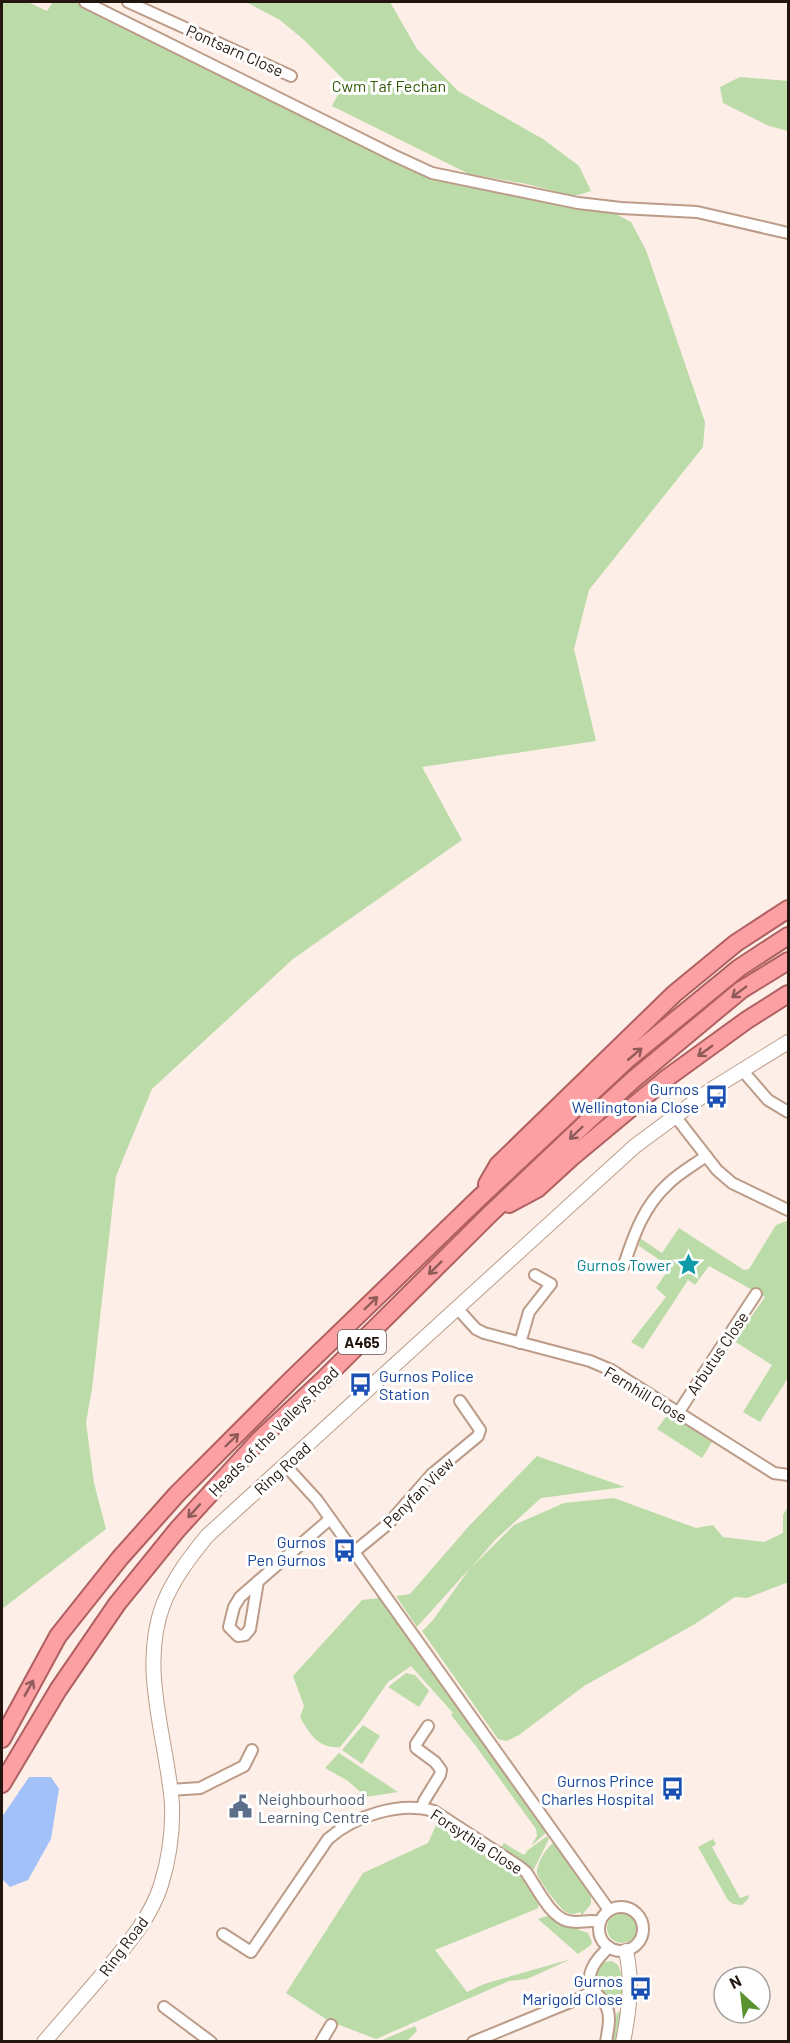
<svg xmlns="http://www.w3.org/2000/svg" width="790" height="2043" font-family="Barlow,sans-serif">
  <rect width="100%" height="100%" fill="#fdefe7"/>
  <!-- green -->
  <g fill="#bbdba8">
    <polygon points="2,2 28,2 47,11 53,2 75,2 427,175 531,200 612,212 631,222 646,250 705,422 703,447 589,590 574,649 596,741 422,767 462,840 293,959 152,1089 116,1176 92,1389 86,1422 94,1483 106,1529 2,1609"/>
    <polygon points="246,2 390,2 417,49 458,91 543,139 579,166 591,191 578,195 569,195 527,184 469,174 332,106 345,81 304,40 280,20"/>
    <polygon points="740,77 788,81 788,131 769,126 723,103 720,87"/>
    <polygon points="787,1221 788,1378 760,1422 743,1412 772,1365 734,1341 765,1297 709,1266 695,1285 688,1280 643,1349 631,1342 666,1297 656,1288 670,1267 639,1246 640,1238 662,1253 679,1228 744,1270 749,1269 776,1225"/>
    <polygon points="668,1414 712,1442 702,1458 657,1429"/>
    <polygon points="537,1456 625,1487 541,1498 495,1540 471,1568 514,1525 564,1503 614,1498 696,1528 713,1525 723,1537 764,1542 783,1533 783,1515 788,1507 788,1584 786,1583 747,1598 735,1597 695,1624 584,1686 519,1735 507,1741 498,1739 422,1631 433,1620 470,1568 417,1627 396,1596 410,1594 469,1526"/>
    <path d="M380,1598L547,1832L531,1846L537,1836L536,1829L475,1745L451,1715L453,1713L411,1666L388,1682L361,1721L340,1747C318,1749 309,1733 300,1717L304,1706L293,1676L362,1600Z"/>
    <polygon points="406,1673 415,1675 429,1691 419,1707 388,1687"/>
    <polygon points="363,1725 380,1736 362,1764 342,1750"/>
    <polygon points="339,1753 398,1792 366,1797 348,1781 325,1768"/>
    <polygon points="437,1823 447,1825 515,1871 525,1881 539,1901 538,1908 534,1910 435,1950 467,1992 484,1984 571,1959 527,1979 509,1981 376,2039 329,2021 286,1993 363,1873 428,1843"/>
    <polygon points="547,1836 549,1839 532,1873 500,1848 504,1843 524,1855 528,1850"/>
    <polygon points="713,1839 716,1844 712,1847 740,1898 748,1895 749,1898 742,1905 733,1904 728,1900 698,1847"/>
    <path d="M553,1843L556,1845L591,1896V1904L582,1915L580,1912C575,1914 571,1915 566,1912C560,1909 538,1879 537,1873C536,1865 546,1848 553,1843Z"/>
    <circle cx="622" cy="1928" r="15"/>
    <polygon points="547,1916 568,1927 578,1927 579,1930 588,1933 592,1942 591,1945 578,1954 538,1919"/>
    <path d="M612,1961L618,1965L623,1979L622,1993L611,2003C602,1990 579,1963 612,1961Z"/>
    <polygon points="621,2010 617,2041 610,2042 617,2013"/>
    <polygon points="415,2026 417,2031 407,2041 380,2041"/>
  </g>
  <!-- water -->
  <polygon fill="#a3c1f9" points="29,1777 51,1777 59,1789 51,1839 28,1880 10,1887 2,1879 2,1817"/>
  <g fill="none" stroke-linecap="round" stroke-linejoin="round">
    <defs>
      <g id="minor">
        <polyline points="85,2 395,156 432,173 578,203 621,208 697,212 788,233"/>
        <polyline points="128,2 291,76"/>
        <polyline points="742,1070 768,1100 788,1112"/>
        <polyline points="675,1116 717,1170 732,1183 788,1210"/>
        <path d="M624,1265C634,1234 644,1206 668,1184C679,1173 694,1165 706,1156"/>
        <polyline points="457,1308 476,1329 484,1333 590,1361 611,1370 774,1473 788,1475"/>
        <polyline points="520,1343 529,1312 551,1284 535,1275"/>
        <polyline points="678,1413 756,1294"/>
        <polyline points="285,1465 317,1500 609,1910"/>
        <polyline points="354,1552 388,1524 431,1475 478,1436 480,1430 460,1401"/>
        <polyline points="258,1581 250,1629 245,1635 238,1636 229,1627 234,1607 240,1597 330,1519"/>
        <polyline points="170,1790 200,1788 244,1766 252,1750"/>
        <polyline points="422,1807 424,1801 440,1775 441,1770 435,1762 416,1748 416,1744 428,1726"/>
        <circle cx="621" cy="1929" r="22"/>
        <path d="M223,1934L251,1952L328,1839C354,1816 400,1801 434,1811L520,1867L526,1872C536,1886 550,1917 568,1921C579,1924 589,1919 600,1922"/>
        <polyline points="164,2007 211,2042"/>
        <polyline points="321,2042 331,2025"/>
        <polyline points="473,2042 580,1998 594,1990"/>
        <path d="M606,2042C608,2029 612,2015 605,2004C601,1997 593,1992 591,1984C586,1970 600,1956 609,1947"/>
      </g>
      <g id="tertiary">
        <path d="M44,2042C63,2020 82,1998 101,1976C124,1948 150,1920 161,1885C169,1859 173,1831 172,1804C167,1739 139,1669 163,1605C173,1579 190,1557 207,1536L635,1146L712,1089L788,1042"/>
        <path d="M623,2042C629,2012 633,1981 626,1951"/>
      </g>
      <g id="trunk">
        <polyline points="487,1184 498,1165 674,994 736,943 788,909"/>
        <polyline points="509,1204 537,1189 572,1157 667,1078 747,1020 788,994"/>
        <polyline points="2,1739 58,1636 120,1558 177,1494 291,1380 477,1200 629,1058 739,968 788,936"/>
        <polyline points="2,1784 58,1690 117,1604 177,1530 260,1439 325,1378 491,1213 588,1121 634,1079 741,990 788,961"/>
      </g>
    </defs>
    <!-- minor casing -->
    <use href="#minor" stroke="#bc9c89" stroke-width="14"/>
    <!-- tertiary casing -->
    <use href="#tertiary" stroke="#bc9c89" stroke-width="16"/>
    <!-- trunk casing -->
    <use href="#trunk" stroke="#b06060" stroke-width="20"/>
    <!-- minor -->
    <use href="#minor" stroke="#fff" stroke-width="10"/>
    <!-- tertiary -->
    <use href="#tertiary" stroke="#fff" stroke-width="14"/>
    <!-- trunk -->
    <use href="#trunk" stroke="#fca0a3" stroke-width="16"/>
  </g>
  <!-- one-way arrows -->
  <defs><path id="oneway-shaft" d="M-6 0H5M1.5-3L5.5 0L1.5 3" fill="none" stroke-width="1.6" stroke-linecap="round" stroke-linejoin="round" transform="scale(1.5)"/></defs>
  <g stroke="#8f5b59">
    <use href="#oneway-shaft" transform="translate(739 992) rotate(143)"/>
    <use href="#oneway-shaft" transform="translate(705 1051) rotate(144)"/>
    <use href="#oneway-shaft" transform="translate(635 1054) rotate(-40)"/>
    <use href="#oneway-shaft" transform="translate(576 1133) rotate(136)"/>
    <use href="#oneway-shaft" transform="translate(435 1268) rotate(135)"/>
    <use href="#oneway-shaft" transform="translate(371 1303) rotate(-44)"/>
    <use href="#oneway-shaft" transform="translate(232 1440) rotate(-44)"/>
    <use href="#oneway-shaft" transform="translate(194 1511) rotate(132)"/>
    <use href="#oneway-shaft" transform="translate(29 1688) rotate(-61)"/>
  </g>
  <!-- icons -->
  <defs>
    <symbol id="bus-bare" viewBox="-9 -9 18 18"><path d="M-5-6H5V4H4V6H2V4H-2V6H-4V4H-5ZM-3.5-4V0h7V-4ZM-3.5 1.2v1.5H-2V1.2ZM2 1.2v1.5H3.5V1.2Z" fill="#1a4fb4" stroke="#fff" stroke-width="2.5" paint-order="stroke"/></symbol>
    <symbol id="sight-bare" viewBox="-9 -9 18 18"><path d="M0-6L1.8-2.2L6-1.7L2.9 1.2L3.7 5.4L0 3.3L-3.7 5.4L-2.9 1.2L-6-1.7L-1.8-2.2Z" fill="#0f9aa8" stroke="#fff" stroke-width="2.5" paint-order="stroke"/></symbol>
    <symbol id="civic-bare" viewBox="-9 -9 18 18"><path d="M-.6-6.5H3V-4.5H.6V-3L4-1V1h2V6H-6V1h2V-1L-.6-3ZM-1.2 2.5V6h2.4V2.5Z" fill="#5c6f8a" stroke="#fff" stroke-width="2.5" paint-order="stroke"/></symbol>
  </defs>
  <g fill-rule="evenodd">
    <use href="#bus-bare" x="700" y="1080" width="33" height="33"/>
    <use href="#sight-bare" x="672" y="1248" width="33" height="33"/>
    <use href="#bus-bare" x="344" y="1368" width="33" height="33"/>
    <use href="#bus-bare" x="328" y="1534" width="33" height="33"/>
    <use href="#bus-bare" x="656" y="1772" width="33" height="33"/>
    <use href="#civic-bare" x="224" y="1790" width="33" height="33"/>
    <use href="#bus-bare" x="624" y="1972" width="33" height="33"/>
  </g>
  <g text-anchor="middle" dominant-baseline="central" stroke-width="6" stroke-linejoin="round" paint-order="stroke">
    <!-- shield labels -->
    <rect fill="#fff" stroke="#645c57" stroke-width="1.5" x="338" y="1330" width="48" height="24" rx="4.5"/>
    <g font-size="15" font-weight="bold" fill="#22160f">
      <text x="362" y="1342">A465</text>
    </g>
    <!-- street labels -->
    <g font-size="16" fill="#22160f" stroke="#fff">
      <text transform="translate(235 50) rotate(24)">Pontsarn Close</text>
      <text transform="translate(717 1353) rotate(-56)">Arbutus Close</text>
      <text transform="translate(646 1394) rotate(31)">Fernhill Close</text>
      <text transform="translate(273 1431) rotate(-45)">Heads of the Valleys Road</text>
      <text transform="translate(282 1468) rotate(-42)">Ring Road</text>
      <text transform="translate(418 1492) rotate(-45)">Penyfan View</text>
      <text transform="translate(477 1841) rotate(33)">Forsythia Close</text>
      <text transform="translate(123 1946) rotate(-53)">Ring Road</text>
    </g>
    <!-- park labels -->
    <g font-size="16" fill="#315a07" stroke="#fff">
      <text x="389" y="85">Cwm Taf Fechan</text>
    </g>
    <!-- transit labels -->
    <g font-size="16" fill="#164399" stroke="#fff" text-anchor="end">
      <text x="699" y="1088">Gurnos<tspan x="699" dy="18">Wellingtonia Close</tspan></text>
      <text x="379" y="1375" text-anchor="start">Gurnos Police<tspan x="379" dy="18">Station</tspan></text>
      <text x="326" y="1541">Gurnos<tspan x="326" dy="18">Pen Gurnos</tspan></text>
      <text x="654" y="1780">Gurnos Prince<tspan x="654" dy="18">Charles Hospital</tspan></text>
      <text x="623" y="1980">Gurnos<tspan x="623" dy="18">Marigold Close</tspan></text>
    </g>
    <!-- culture labels -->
    <g font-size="16" fill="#0d838f" stroke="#fff" text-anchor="end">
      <text x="671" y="1264">Gurnos Tower</text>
    </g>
    <!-- service labels -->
    <g font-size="16" fill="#4e5e75" stroke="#fff" text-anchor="start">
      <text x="258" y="1798">Neighbourhood<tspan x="258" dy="18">Learning Centre</tspan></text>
    </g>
  </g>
  <!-- border -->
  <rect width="790" height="2043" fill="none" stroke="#22160f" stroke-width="6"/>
  <!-- north arrow -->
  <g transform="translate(742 1995) rotate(333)"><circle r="28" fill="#ffffff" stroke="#a7a29f" stroke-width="1.5"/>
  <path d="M0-4.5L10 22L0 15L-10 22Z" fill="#59922f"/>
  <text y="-9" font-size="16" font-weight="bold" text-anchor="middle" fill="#22160f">N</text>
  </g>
</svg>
